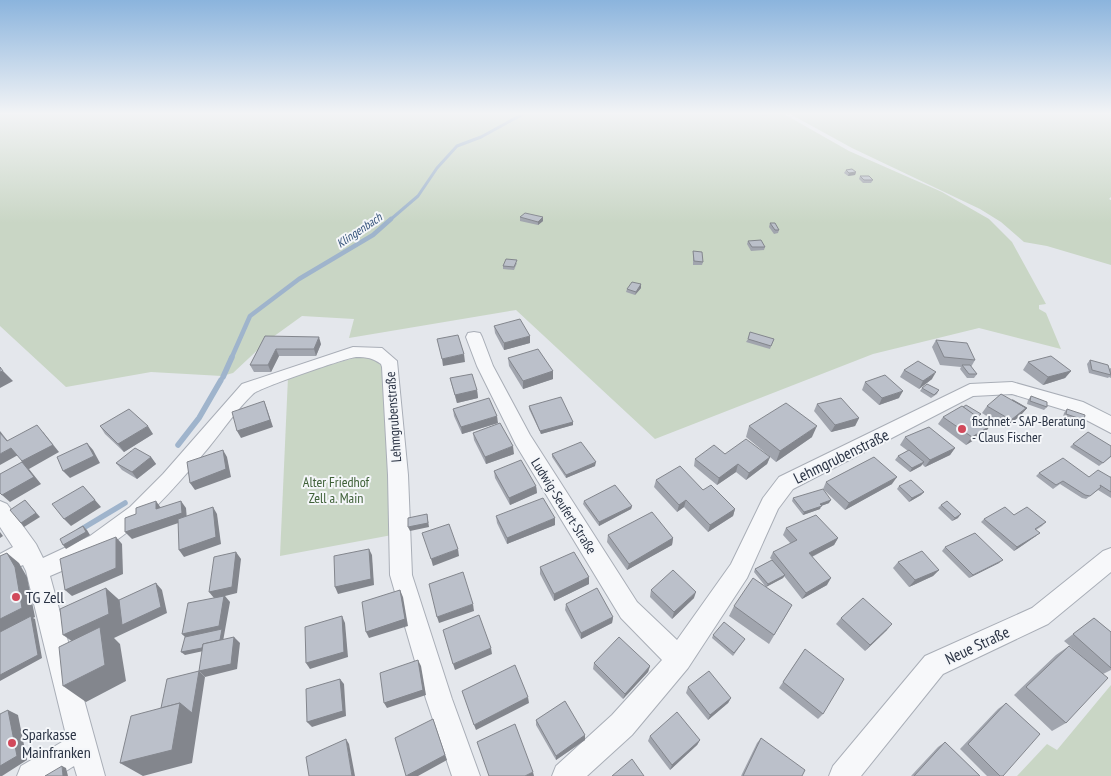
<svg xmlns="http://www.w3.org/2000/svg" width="1111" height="776" font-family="'PT Sans Narrow',sans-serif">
  <rect width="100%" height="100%" fill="#e4e7ec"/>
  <!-- green -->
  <g fill="#c9d6c5">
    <polygon points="0,114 784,114 849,151 942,192 989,219 1012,242 1046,304 1039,305 1039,309 1046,313 1061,349 979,328 873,354 655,439 516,310 349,338 354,319 302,316 266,342 233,373 222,376 151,372 66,387 0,326"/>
    <polygon points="790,114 1111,114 1111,197 1109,199 1111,200 1111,265 1047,246 1024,242 1001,222 980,209 852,148"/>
    <polygon points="364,355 384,365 392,535 280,556 288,377"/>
    <polygon points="1111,685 1111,776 1017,776 1047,744 1057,750"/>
  </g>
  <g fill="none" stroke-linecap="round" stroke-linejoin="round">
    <!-- stream-far2 -->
    <polyline stroke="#9fb4cc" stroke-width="3" points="390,220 418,196 437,168 457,146 481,137 523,114"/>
    <!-- stream-far1 -->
    <polyline stroke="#9fb4cc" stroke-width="4.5" points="231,359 250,316 299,279 373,235 391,219"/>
    <!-- stream -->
    <g stroke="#9fb4cc" stroke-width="5.5">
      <polyline points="223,377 232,357"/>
      <polyline points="178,445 199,418 221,380"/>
      <polyline points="80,530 125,503"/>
    </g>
    <defs>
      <g id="street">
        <polygon points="474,332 480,333 482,337 493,366 530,435 637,602 677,640 731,564 763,498 779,477 970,384 1012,382 1083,402 1111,416 1111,433 1071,412 1012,394 973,396 793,489 778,509 747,578 688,668 632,735 587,776 552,776 556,766 612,715 662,660 621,618 516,445 477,366 466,337 468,333"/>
        <path d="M353,347L382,348L397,361L408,475L412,575L452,699L480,776H452L426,699L390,575L388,475L382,367L381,364C373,358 367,357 356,357C346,358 259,388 253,394C237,409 223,430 209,447C160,506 123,547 50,576L105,776H77L74,766L58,776H17L21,766L67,739L26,571L23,565L0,575V554L13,547L0,527V501L7,504L36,544L43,558L90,536L130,507L163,474L242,384Z"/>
        <polygon points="1111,548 1111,572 1048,624 943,674 861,776 829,776 833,766 925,656 1032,608 1103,551"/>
      </g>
    </defs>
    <!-- street casing -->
    <use href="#street" stroke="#a9aeb7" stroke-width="2"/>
    <!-- street -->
    <use href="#street" fill="#f7f8fa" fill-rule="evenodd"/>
  </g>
  <!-- wall -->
  <g fill="#a1a5ae">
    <polygon points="757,114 768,114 766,116"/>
    <polygon points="846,170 856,172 855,175 848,176 844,173"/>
    <polygon points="860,176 873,180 871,183 863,183 859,179"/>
    <polygon points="520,217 543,221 538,225 520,221"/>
    <polygon points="770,223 779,230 778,233 774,234 769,227"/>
    <polygon points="748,241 765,247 764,250 751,251 747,244"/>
    <polygon points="693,251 703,262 702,265 693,265"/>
    <polygon points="517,263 514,270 503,269 503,266"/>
    <polygon points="641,284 641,288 635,295 626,292 627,289"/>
    <polygon points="494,326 530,343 504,350 495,333"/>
    <polygon points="265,336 321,344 316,356 279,356 271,372 254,372 250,365"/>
    <polygon points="748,339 774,339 770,349 746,342"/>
    <polygon points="936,340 975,360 971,367 977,374 974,378 967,378 960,369 961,367 940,365 932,347"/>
    <polygon points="508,358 553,371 553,379 523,389 509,366"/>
    <polygon points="1090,360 1109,369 1111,368 1111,378 1109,377 1108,378 1089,373 1087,364"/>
    <polygon points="1028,362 1071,371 1065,378 1043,385 1023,370"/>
    <polygon points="904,370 932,379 919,389 900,377"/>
    <polygon points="450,378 477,390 478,398 457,403 452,386"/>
    <polygon points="865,382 899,398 879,405 862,390"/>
    <polygon points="922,388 939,390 937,394 931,398 920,391"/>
    <polygon points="1031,396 1047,407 1044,410 1027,404 1028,400"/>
    <polygon points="1012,400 1027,408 1020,416 1005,428 982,413 987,406"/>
    <polygon points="817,404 859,418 855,426 831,432 814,411"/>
    <polygon points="529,406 573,422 573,425 541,434 529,409"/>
    <polygon points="453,409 498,423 462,434 454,416"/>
    <polygon points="1067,409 1084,420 1081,424 1063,417 1064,413"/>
    <polygon points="943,417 978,418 985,433 966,445 938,424"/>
    <polygon points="100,426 153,434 124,452 105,434"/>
    <polygon points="749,426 812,437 776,462 770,457 767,464 746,480 736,472 717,485 694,466 695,459 725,454 769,456 746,437"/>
    <polygon points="473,433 514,454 486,464 474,440"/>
    <polygon points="905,437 955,448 950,455 925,467 922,464 921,466 910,472 895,460 898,456 908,451 900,445"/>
    <polygon points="1073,444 1111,446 1111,457 1099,466 1070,447"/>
    <polygon points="552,454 595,466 566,478 552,457"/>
    <polygon points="151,457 156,464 137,479 122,470 116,463"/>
    <polygon points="494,471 536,486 537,493 510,505 495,478"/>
    <polygon points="1039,473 1089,477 1111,477 1111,498 1098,490 1086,499 1082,498 1060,484 1053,489 1036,476"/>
    <polygon points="656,480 703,490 735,509 733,516 708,532 684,507 677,512 654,487"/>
    <polygon points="826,482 892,484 845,510 823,489"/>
    <polygon points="899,486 924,492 921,495 909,502 897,489"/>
    <polygon points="793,498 829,503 821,506 820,509 803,515 792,501"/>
    <polygon points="584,501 632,506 631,509 599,526 583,504"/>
    <polygon points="941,505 958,518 952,521 938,508"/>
    <polygon points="1014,515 1046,522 1042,526 1036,530 1036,536 1014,551 981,522 984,519"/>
    <polygon points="496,516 555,525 507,544 497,523"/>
    <polygon points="786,528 838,538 834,545 812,557 827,585 802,599 784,576 783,578 766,587 792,605 769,644 729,616 734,606 766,587 754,572 755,569 772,560 770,558 773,552 791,544 783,535"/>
    <polygon points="608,535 673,538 672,545 627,570 607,542"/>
    <polygon points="945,547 999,563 969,578 942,551"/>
    <polygon points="898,562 939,570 933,576 909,587 893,568"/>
    <polygon points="540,567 589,577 589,584 554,601 540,574"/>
    <polygon points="651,590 694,598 672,619 650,597"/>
    <polygon points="566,604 613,617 612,623 581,639 565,610"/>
    <polygon points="841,618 887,630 865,651 836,624"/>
    <polygon points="1094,618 1111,632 1111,670 1103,674 1066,723 1052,731 1014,695 1056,655 1069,646 1084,658 1064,641"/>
    <polygon points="713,635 745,639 733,656 712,638"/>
    <polygon points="805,649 823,714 818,719 779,688"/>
    <polygon points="594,663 650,666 648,672 623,699 593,669"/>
    <polygon points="688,687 731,698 728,703 708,720 686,693"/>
    <polygon points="1006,703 1000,776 987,776 960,749 998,709"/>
    <polygon points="536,720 585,735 585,740 556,760 536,725"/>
    <polygon points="650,736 700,740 697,745 670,770 648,741"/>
    <polygon points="761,738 802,776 741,776 757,743"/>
    <polygon points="945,742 980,776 911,776 938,747"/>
  </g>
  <!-- shaded-wall -->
  <g fill="#83868d">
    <polygon points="856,172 855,175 848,176 849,173"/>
    <polygon points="543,217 543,221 538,225 538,222"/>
    <polygon points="641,284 641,288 635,295 636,292"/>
    <polygon points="530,336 530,343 504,350 504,343"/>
    <polygon points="319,337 321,344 316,356 314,349"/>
    <polygon points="276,349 279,356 271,372 268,365"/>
    <polygon points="464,354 465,362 443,366 442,359"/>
    <polygon points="3,371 13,381 0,388 0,372"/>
    <polygon points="553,371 553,379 523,389 523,381"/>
    <polygon points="1071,371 1065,378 1043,385 1048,377"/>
    <polygon points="936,372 932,379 919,389 923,381"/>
    <polygon points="477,390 478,398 457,403 455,395"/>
    <polygon points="903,391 899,398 879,405 882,398"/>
    <polygon points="264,401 267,409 273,427 241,438 237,431"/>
    <polygon points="1026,408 1027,408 1020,416 1005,428 1011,420"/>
    <polygon points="497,416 498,423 462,434 461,427"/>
    <polygon points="859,418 855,426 831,432 835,425"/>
    <polygon points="573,422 573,425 541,434 540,431"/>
    <polygon points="148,426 153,434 124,452 118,444"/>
    <polygon points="817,426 812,437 776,462 780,451"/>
    <polygon points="990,426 985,433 966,445 972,437"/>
    <polygon points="0,431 14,449 0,433"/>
    <polygon points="43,432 59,452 29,469 41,484 10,502 2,495 22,461"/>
    <polygon points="87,443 93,450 100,463 70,478 63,471"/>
    <polygon points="513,446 514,454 486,464 485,457"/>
    <polygon points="11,448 18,455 0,465 0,454"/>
    <polygon points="955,448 950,455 925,467 930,460"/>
    <polygon points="223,450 227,457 231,477 195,490 190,483"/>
    <polygon points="151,457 156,464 137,479 132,472"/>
    <polygon points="770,457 767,464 746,480 749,473"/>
    <polygon points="596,462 595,466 566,478 566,475"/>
    <polygon points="924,462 921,466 910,472 912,468"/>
    <polygon points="738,464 736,472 717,485 719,478"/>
    <polygon points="897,477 892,484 845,510 849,503"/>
    <polygon points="83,486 101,507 71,526 64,519"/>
    <polygon points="536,486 537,493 510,505 509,498"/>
    <polygon points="924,492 921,495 909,502 912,498"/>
    <polygon points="25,500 40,517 24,527 21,523"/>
    <polygon points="686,500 684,507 677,512 679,505"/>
    <polygon points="831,500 829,503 821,506 820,509 803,515 804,512 820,504"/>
    <polygon points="156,501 161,508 156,509"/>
    <polygon points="181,501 186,508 187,520 132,539 125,532"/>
    <polygon points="632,506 631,509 599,526 599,522"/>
    <polygon points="213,507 217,514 221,544 184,557 179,550"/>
    <polygon points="735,509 733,516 708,532 710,525"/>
    <polygon points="427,514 429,527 410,531 408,527"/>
    <polygon points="961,514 958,518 952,521 955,518"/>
    <polygon points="555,518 555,525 507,544 507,538"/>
    <polygon points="83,526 87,530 90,535 66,549 63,545"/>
    <polygon points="0,532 3,536 0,538"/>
    <polygon points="1040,533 1036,536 1014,551 1017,547"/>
    <polygon points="116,537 122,544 123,574 72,596 65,590"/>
    <polygon points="673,538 672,545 627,570 629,564"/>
    <polygon points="838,538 834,545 805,560 809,553"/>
    <polygon points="369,549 372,555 374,585 338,594 335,587"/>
    <polygon points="458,549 459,556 433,566 431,559"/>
    <polygon points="236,552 241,559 237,593 225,596 230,602 222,647 185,655 181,652 188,640 182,634 214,598 209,592"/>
    <polygon points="7,553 19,563 27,577 35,617 33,618 35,619 42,658 0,681 0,619"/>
    <polygon points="1003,560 999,563 969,578 973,575"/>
    <polygon points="939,570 933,576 909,587 915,580"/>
    <polygon points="785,575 783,578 766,587 768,584"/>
    <polygon points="589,577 589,584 554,601 554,594"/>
    <polygon points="831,578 827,585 802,599 806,593"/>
    <polygon points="156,583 162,590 167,613 114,638 120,644 126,681 86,702 63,686 86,651 63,635 106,588 126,606"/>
    <polygon points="400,590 403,597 408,626 369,638 366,632"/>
    <polygon points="696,592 694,598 672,619 674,612"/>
    <polygon points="473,604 474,611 439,623 437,617"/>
    <polygon points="342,616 345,623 348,657 310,669 306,663"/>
    <polygon points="613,617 612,623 581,639 581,633"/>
    <polygon points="892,624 887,630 865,651 870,645"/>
    <polygon points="234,637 240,643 237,669 205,677 199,671"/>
    <polygon points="491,648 492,654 455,670 453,664"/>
    <polygon points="418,660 421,666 426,695 387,708 384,703"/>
    <polygon points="650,666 648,672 623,699 625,694"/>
    <polygon points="199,671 205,677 192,763 143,776 120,763 180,703"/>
    <polygon points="340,679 344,684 346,716 312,727 307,722"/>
    <polygon points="528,697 529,703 476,730 474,725"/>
    <polygon points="731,698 728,703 708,720 710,715"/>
    <polygon points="8,710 18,715 27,760 2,776 0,776 0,766"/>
    <polygon points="433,719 447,760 418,776 407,776"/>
    <polygon points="585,735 585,740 556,760 556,756"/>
    <polygon points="346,739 349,744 355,776 352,776"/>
    <polygon points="700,740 697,745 670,770 672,765"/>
    <polygon points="62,766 66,768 68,776 63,776"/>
    <polygon points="533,772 534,776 525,776"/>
  </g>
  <!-- building -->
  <g fill="#bbc0ca" stroke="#83868d">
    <polygon points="852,169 856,172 849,173 846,170"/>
    <polygon points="860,176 869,176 873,180 864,180"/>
    <polygon points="525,213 543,217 538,222 520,217"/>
    <polygon points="770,223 775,223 779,230 775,230"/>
    <polygon points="761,240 765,247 752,247 748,241"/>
    <polygon points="693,251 702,252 703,262 694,261"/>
    <polygon points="506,259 517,260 514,267 503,266"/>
    <polygon points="632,282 641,284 636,292 627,289"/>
    <polygon points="520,319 530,336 504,343 494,326"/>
    <polygon points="750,332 774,339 771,346 748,339"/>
    <polygon points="458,335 464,354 442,359 437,339"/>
    <polygon points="265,336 319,337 314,349 276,349 268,365 250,365"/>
    <polygon points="936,340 967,343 975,360 944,357"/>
    <polygon points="538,349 553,371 523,381 508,358"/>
    <polygon points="1051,356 1071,371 1048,377 1028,362"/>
    <polygon points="1090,360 1108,365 1111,375 1092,370"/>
    <polygon points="918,361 936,372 923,381 904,370"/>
    <polygon points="962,365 970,365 977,374 969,374"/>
    <polygon points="0,367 3,371 0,372"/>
    <polygon points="472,374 477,390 455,395 450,378"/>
    <polygon points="885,375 903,391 882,398 865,382"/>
    <polygon points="927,384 939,390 934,395 922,388"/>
    <polygon points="1001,394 1026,408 1011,420 987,406"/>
    <polygon points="1031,396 1047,402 1047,407 1030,401"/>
    <polygon points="561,397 573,422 540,431 529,406"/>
    <polygon points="489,398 497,416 461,427 453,409"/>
    <polygon points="841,398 859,418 835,425 817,404"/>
    <polygon points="1012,400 1013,400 1027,408 1023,412 1026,408"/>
    <polygon points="264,401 270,420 237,431 232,412"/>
    <polygon points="786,403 817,426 780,451 749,426"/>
    <polygon points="966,405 981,414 977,417 963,407"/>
    <polygon points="962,406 990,426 972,437 943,417"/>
    <polygon points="129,409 148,426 118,444 100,426"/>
    <polygon points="1067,409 1085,415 1084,420 1066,414"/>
    <polygon points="500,423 513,446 485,457 473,433"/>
    <polygon points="37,425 53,445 22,461 11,448 0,454 0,433 7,441"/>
    <polygon points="929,427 955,448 930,460 905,437"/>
    <polygon points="1088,432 1111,446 1111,456 1103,463 1073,444"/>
    <polygon points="746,439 770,457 749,473 738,464 719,478 695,459 714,445 725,454"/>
    <polygon points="581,442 596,462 566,475 552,454"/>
    <polygon points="87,443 94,456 63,471 57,457"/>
    <polygon points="135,448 151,457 132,472 116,463"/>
    <polygon points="223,450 226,469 190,483 187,462"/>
    <polygon points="909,450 924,462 912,468 898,456"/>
    <polygon points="874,457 897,477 849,503 826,482"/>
    <polygon points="1063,458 1089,477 1098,470 1110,477 1111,477 1111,492 1100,485 1101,487 1090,496 1085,495 1063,481 1056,485 1039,473"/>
    <polygon points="521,460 536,486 509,498 494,471"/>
    <polygon points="22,462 34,477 2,495 0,493 0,474"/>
    <polygon points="680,466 703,490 711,485 735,509 710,525 686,500 679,505 656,480"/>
    <polygon points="911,480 924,492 912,498 899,486"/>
    <polygon points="615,485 632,506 599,522 584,501"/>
    <polygon points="83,486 95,500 64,519 52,504"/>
    <polygon points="823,489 831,500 820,504 822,506 804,512 793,498"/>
    <polygon points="543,498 555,518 507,538 496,516"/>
    <polygon points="25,500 36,513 21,523 10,510"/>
    <polygon points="156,501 156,509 181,501 182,513 125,532 125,518 136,514 136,508"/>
    <polygon points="947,501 961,514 955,518 941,505"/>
    <polygon points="213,507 216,537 179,550 178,519"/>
    <polygon points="1005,507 1014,515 1027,507 1046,522 1035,529 1040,533 1017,547 984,519"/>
    <polygon points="652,512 673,538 629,564 608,535"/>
    <polygon points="427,514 428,523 408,527 408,518"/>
    <polygon points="816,515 838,538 809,553 831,578 806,593 773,552 797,540 786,528"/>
    <polygon points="449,524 458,549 431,559 422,533"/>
    <polygon points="83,526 86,532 63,545 60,539"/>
    <polygon points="975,533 1003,560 973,575 945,547"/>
    <polygon points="116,537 116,568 65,590 60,559"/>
    <polygon points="369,549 371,579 335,587 334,556"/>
    <polygon points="922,551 939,570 915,580 898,562"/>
    <polygon points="236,552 232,587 209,592 214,557"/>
    <polygon points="574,552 589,577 554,594 540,567"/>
    <polygon points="7,553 15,567 22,608 0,619 0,556"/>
    <polygon points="772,560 785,575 768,584 755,569"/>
    <polygon points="673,570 696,592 674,612 651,590"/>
    <polygon points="463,572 473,604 437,617 429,584"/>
    <polygon points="753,578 792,605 774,635 734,606"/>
    <polygon points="156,583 161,607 122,625 119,600"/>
    <polygon points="106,588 109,614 63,635 60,609"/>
    <polygon points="597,588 613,617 581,633 566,604"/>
    <polygon points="400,590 405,619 366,632 362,602"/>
    <polygon points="224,596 219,626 182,634 188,603"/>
    <polygon points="863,598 892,624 870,645 841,618"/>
    <polygon points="479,615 491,648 453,664 443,630"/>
    <polygon points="31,616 38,655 0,675 0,632"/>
    <polygon points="342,616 344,652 306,663 305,627"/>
    <polygon points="1094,618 1111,632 1111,668 1073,634"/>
    <polygon points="724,622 745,639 734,653 713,635"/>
    <polygon points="100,627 105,665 63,686 59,647"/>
    <polygon points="222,629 220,640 203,644 202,648 181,652 185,637"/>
    <polygon points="234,637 231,664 199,671 203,644"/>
    <polygon points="619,637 650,666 625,694 594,663"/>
    <polygon points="1069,646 1108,678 1066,723 1026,687"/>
    <polygon points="805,649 844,679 823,714 783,682"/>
    <polygon points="418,660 423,690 384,703 380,673"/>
    <polygon points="515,665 528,697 474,725 462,691"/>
    <polygon points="199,671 192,713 180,703 161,708 167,679"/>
    <polygon points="709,671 731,698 710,715 688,687"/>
    <polygon points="340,679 343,711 307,722 306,689"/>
    <polygon points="565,701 585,735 556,756 536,720"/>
    <polygon points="180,703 172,750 120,763 131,716"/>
    <polygon points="1006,703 1040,734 1003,776 1000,776 968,744"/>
    <polygon points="8,710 17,756 0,766 0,714"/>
    <polygon points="677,712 700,740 672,765 650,736"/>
    <polygon points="433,719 445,755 406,776 395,738"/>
    <polygon points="515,724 533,772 525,776 489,776 477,742"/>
    <polygon points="761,738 805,770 802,776 743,776"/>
    <polygon points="346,739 352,776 309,776 306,757"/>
    <polygon points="945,742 980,776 914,776"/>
    <polygon points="632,759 644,776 612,776"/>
    <polygon points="62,766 63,776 45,776"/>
  </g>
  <!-- sky -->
  <linearGradient id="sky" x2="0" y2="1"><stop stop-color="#8bb4dd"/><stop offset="0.51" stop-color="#f3f4f6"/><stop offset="1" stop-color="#f3f4f6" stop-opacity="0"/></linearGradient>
  <rect width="1111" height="223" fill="url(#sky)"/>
  <!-- markers -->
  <g fill="#d1495b" stroke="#f4f6f9" stroke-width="2">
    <circle cx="962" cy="429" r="5"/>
    <circle cx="16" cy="597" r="5"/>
    <circle cx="12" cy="743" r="5"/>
  </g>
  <g text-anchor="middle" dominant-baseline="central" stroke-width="4" stroke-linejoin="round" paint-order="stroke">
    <!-- far-water labels -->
    <g font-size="12" font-style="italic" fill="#34527a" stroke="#f4f6f9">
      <text transform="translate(359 230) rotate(-34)">Klingenbach</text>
    </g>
    <!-- street labels -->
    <g font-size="14" fill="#2b3445" stroke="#f4f6f9">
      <text transform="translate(393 417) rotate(-94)">Lehmgrubenstraße</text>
      <text transform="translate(564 506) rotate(58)">Ludwig-Seufert-Straße</text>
    </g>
    <!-- poi labels -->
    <g font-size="14" fill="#2b3445" stroke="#f4f6f9" text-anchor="start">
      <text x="972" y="421">fischnet - SAP-Beratung<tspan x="972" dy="16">- Claus Fischer</tspan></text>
    </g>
    <!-- park labels -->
    <g font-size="14" fill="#3f6138" stroke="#f4f6f9">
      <text x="336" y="482">Alter Friedhof<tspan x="336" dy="16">Zell a. Main</tspan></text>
    </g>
    <!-- near-street labels -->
    <g font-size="16" fill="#2b3445" stroke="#f4f6f9">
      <text transform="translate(841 456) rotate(-26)">Lehmgrubenstraße</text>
      <text transform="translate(977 645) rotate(-25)">Neue Straße</text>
    </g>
    <!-- near-poi labels -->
    <g font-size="16" fill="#2b3445" stroke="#f4f6f9" text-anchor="start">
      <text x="26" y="597">TG Zell</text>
      <text x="22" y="734">Sparkasse<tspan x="22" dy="18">Mainfranken</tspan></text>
    </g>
  </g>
</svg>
